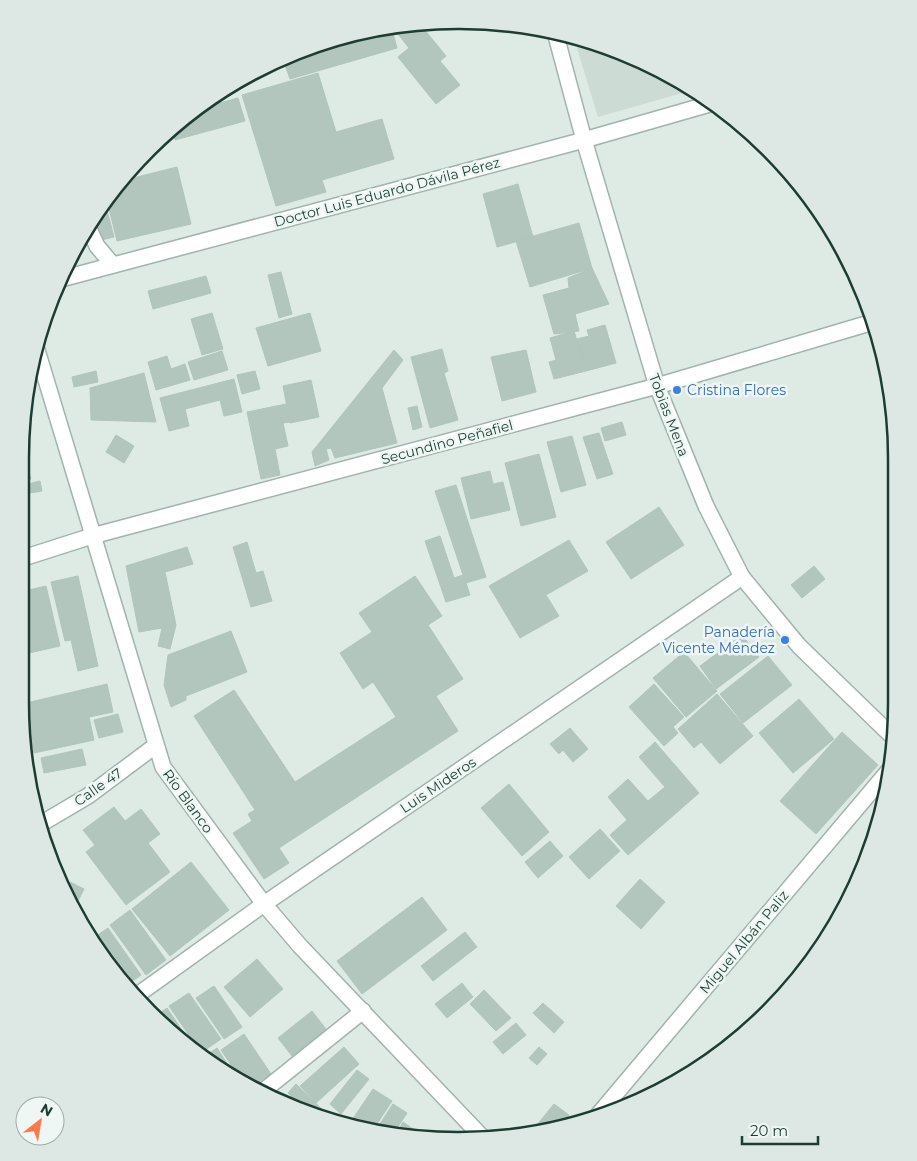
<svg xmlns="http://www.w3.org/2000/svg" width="917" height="1161" font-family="Montserrat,sans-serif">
  <rect width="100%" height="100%" fill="#deebe5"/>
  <!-- built -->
  <polygon fill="#ccdbd4" points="573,35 653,65 693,90 598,117"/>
  <!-- building -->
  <g fill="#b3c6be" stroke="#b0c5bd">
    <polygon points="419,23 446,56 440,61 460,85 436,104 398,57 409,48 394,29 400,24"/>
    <polygon points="391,26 397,48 290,79 283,59 318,43"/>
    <polygon points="318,73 336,132 382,119 394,159 322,180 326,192 276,206 242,95"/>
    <polygon points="238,98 245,121 175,140 173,133 205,107"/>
    <polygon points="177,167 191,224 117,241 107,200 121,181"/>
    <polygon points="518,184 533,237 497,247 483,194"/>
    <polygon points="105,203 114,237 97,241 91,221"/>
    <polygon points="579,223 592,268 530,287 516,241"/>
    <polygon points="592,268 609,304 575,314 579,331 554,334 543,295 569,288 568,278"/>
    <polygon points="281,272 292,314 279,318 268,275"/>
    <polygon points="206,276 211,293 153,309 148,291"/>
    <polygon points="212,313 223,349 202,355 191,319"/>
    <polygon points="310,313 321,351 268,366 256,328"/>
    <polygon points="605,325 616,363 586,371 577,339 589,336 587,330"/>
    <polygon points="574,331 586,371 554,379 549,362 556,360 550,338"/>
    <polygon points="442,349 448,371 444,373 458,420 430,428 411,357"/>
    <polygon points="394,350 403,360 382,388 397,443 335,458 331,448 326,449 329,460 315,466 312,452"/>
    <polygon points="526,350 536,392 502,401 491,357"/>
    <polygon points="222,351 228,370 194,380 188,362"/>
    <polygon points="167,356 171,369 185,364 190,380 156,390 148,362"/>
    <polygon points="96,371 98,382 74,387 72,377"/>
    <polygon points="255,371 260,389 242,394 237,375"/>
    <polygon points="144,373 156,422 91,420 90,388"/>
    <polygon points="234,379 242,412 224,416 220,400 185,409 189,426 169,431 160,398"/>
    <polygon points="311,380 319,417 290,423 283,386"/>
    <polygon points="286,404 290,422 283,423 288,446 275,449 280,475 261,479 247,412"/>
    <polygon points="417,406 422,427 413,430 408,408"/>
    <polygon points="622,422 626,435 605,441 601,428"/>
    <polygon points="599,433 613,474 597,479 583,437"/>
    <polygon points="116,435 134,446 124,463 106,452"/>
    <polygon points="572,436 586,485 561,492 547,442"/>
    <polygon points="21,445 31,479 21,482"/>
    <polygon points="539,454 556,517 521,526 505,463"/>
    <polygon points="490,471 493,484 503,482 510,510 471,519 461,478"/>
    <polygon points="40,481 42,491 30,493 28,484"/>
    <polygon points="456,485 486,577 466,583 470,595 446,602 425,541 440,536 454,578 463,575 435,491"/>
    <polygon points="659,507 684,545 631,579 606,542"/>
    <polygon points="569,540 588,571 546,595 559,616 520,638 489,586"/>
    <polygon points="247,542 256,573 263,571 272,601 251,607 233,547"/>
    <polygon points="187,547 193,564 165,572 176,625 170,649 158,646 162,628 139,632 126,566"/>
    <polygon points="814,566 825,579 802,598 791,585"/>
    <polygon points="78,576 98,666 78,671 71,640 65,641 51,582"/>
    <polygon points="415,576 442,616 428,625 463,679 436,696 458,731 279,848 289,863 264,879 233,833 252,821 248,814 255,810 194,716 234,690 295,782 396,717 373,682 363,689 340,653 372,632 359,613"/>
    <polygon points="46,586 60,646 20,655 20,592"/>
    <polygon points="231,631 247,672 186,696 186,700 171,707 164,685 168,655"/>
    <polygon points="742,635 759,657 716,689 700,666"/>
    <polygon points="684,652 717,691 686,717 653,678"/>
    <polygon points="768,656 792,685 743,723 720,694"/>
    <polygon points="107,684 113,712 89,717 94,740 34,753 22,704"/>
    <polygon points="654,684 684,717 673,727 678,733 664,746 629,707"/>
    <polygon points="717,694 753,736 720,764 701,742 694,748 678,729"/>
    <polygon points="799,699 834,739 793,773 759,733"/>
    <polygon points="118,714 123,732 99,738 94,720"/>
    <polygon points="570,728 588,749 573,762 563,750 559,754 550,744"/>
    <polygon points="842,732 878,765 816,834 780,801"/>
    <polygon points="655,742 699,793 628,855 610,835 627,820 608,797 628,779 648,801 665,787 639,757"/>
    <polygon points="82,749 86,765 44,773 41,758"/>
    <polygon points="509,784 549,832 522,856 481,808"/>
    <polygon points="114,807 125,821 141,809 160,834 148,843 170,872 126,905 86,852 95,845 83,830"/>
    <polygon points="600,829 620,851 589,879 569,857"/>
    <polygon points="550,841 563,856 538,878 525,862"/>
    <polygon points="191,862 229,910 170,956 132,909"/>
    <polygon points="640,879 665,902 641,929 616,906"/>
    <polygon points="70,882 84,889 75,907 72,905 66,890"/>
    <polygon points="422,897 447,930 362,994 337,961"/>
    <polygon points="130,910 166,960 146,975 110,925"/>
    <polygon points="108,928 141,975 127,985 92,939"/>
    <polygon points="465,932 477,947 433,981 421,966"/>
    <polygon points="257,959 283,989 250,1017 224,987"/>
    <polygon points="462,983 473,997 447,1018 435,1004"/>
    <polygon points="214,986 242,1027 224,1039 196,998"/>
    <polygon points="484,990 511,1018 496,1031 470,1004"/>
    <polygon points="189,993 221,1039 201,1053 169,1006"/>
    <polygon points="543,1003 564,1022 554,1033 533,1013"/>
    <polygon points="167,1008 195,1049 154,1017"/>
    <polygon points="312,1011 326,1029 292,1056 278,1038"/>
    <polygon points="516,1023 526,1035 503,1054 493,1042"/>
    <polygon points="244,1034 271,1074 251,1087 244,1084 221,1050"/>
    <polygon points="344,1047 359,1064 316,1103 300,1086"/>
    <polygon points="539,1047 547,1054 537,1065 529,1058"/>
    <polygon points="217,1048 239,1082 205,1056"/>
    <polygon points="357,1070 369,1079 341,1114 330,1104"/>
    <polygon points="296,1084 335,1122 304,1109 288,1093"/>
    <polygon points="373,1089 392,1101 373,1130 348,1126"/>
    <polygon points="285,1094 301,1108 280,1099"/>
    <polygon points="393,1104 407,1113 394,1133 376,1130"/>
    <polygon points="554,1104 569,1115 558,1128 532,1131"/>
    <polygon points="403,1122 413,1129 409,1134 397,1133"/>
    <polygon points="414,1129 425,1135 424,1136 411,1135"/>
  </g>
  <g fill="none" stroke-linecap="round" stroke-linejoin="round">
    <defs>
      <g id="minor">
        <polyline points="555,32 584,140 657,386 706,506 742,577 799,646 894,738"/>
        <polyline points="88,227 97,246 113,265"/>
        <polyline points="61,279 584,140 713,103"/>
        <polyline points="37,350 163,767 264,904 300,946 483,1138"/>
        <polyline points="20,559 92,536 657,386 873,322"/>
        <polyline points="39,825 88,796 155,746"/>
        <polyline points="136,996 264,904 742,577"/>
        <polyline points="262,1092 363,1011"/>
        <polyline points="597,1116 890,769"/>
      </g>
    </defs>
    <!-- minor casing -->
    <use href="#minor" stroke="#a1b3ac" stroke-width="18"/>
    <!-- minor -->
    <use href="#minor" stroke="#fff" stroke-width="15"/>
  </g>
  <!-- markers -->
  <g fill="#3f7fe0" stroke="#eef7f3" stroke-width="2">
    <circle cx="677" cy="390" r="5"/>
    <circle cx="785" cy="640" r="5"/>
  </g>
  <g text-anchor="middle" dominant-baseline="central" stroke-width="5" stroke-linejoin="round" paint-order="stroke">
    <!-- street labels -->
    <g font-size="14" fill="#1e3c34" stroke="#eef7f3">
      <text transform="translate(387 192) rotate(-15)">Doctor Luis Eduardo Dávila Pérez</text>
      <text transform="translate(669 415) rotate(69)">Tobias Mena</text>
      <text transform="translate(447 442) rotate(-15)">Secundino Peñafiel</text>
      <text transform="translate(438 785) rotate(-34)">Luis Mideros</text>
      <text transform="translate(98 787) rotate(-35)">Calle 47</text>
      <text transform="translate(188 801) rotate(54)">Río Blanco</text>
      <text transform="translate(744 942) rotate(-50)">Miguel Albán Paliz</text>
    </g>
    <!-- shop labels -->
    <g font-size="14" fill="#366cbe" stroke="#eef7f3" text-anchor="start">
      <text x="687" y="390">Cristina Flores</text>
      <text x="775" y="632" text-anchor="end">Panadería<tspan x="775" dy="16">Vicente Méndez</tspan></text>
    </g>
  </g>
  <!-- crop -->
  <path d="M0 0H917V1161H0ZM458 29H459A429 429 0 0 1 888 458V703A429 429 0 0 1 459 1132H458A429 429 0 0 1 29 703V458A429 429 0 0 1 458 29Z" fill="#dde8e4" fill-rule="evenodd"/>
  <path fill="none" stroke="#1e3c34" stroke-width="2.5" d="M458 29H459A429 429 0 0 1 888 458V703A429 429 0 0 1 459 1132H458A429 429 0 0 1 29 703V458A429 429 0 0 1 458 29Z"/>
  <!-- north arrow -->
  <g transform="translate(40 1121) rotate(31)"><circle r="24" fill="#eef7f3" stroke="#9baca7"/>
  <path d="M0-4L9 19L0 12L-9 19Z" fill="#fd7949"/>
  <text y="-8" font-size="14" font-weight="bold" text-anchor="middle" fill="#1e3c34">N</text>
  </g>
  <!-- scale -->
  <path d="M742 1136v8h76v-8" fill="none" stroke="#1e3c34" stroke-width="2.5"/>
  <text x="750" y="1136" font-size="15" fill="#1e3c34" stroke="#eef7f3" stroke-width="4" paint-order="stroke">20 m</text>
</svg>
